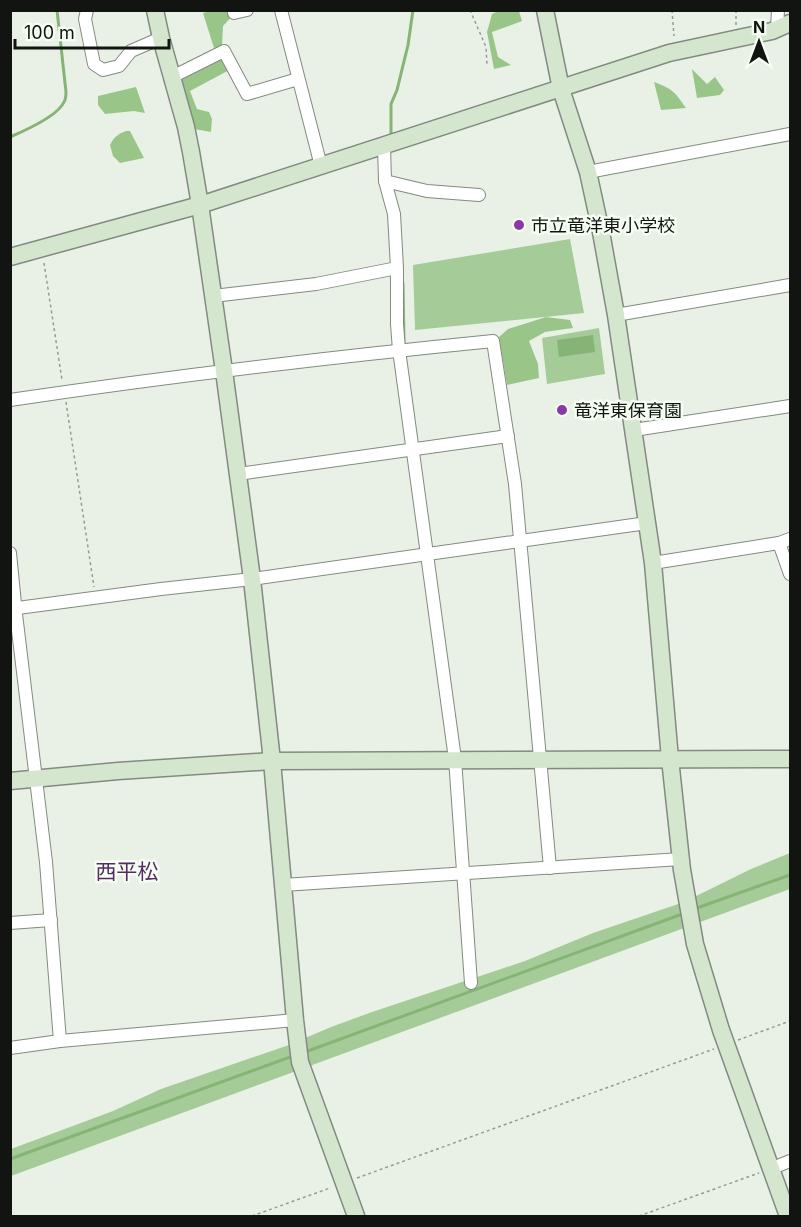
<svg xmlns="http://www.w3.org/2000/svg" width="801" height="1227" font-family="Inter,'Noto Sans JP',sans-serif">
  <rect width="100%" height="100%" fill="#e9f1e6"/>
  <!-- green -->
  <g fill="#a5cb98">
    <polygon points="570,239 584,313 415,330 413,265"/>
    <polygon points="599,328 605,374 547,384 542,338"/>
    <polygon points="790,853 790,889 11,1176 11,1149 113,1111 161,1089 289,1045 331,1027 372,1012 525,961 593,933 684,902 751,869"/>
  </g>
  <!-- forest -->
  <g fill="#99c688">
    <polygon points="500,10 519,11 522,21 492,32 498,57 511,65 494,69 487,32 492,14"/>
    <polygon points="211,11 233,11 234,14 223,26 222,46 214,48 203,13"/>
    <polygon points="224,51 233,68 190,91 197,109 209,112 212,119 211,132 194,129 180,81 191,68"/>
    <polygon points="692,69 707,84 715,77 724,90 720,95 697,98"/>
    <path d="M654,82C673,89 675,92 686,108L661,110Z"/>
    <polygon points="136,87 145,113 134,111 105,114 98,105 98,96"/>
    <path d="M126,131H130L144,158L120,163L113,156L110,145C114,137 118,134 126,131Z"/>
    <polygon points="546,317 570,320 573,328 545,332 529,341 538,364 539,378 507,385 499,337 508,329"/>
  </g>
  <!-- water -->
  <polygon fill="#86b376" points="593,335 595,352 559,357 557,340"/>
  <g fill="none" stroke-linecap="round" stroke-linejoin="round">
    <!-- stream -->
    <g stroke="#86b376" stroke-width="3">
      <path d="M10,137C24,131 58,116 64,102C66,99 66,96 66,92L57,10"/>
      <polyline points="391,137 391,104 397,90 408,45 413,10"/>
      <polyline points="403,283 404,342"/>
      <polyline points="694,909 790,875"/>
      <polyline points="305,1052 685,913"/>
      <polyline points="10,1159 293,1056"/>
    </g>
    <defs>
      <g id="street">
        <polyline points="87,10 85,19 94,64 103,70 119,66 131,51 161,38"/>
        <polyline points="234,10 234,13 247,10"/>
        <polyline points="281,10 321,166"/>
        <polyline points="777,29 778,10"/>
        <polyline points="172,77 224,51 247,94 298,79"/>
        <polyline points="384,146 385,181 394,214 397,268 397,324 399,350 455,759 471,983"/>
        <polyline points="588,172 790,134"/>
        <polyline points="385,181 427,191 479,195"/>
        <polyline points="213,296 316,284 397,268"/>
        <polyline points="616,315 790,285"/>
        <path d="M10,400C171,376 332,357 493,341L515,484L550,868"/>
        <polyline points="634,430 790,406"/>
        <polyline points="238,474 508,436"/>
        <polyline points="779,543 790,574"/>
        <polyline points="10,553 16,614 46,862 60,1041"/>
        <polyline points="653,563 779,543 790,539"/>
        <polyline points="10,609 161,589 252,579 647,523"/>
        <polyline points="283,885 681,859"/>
        <polyline points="10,923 51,920"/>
        <polyline points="10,1048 60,1041 295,1020"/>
        <polyline points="770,1169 790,1161"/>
      </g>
      <g id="secondary">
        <polyline points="155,10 161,38 186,127 191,152 200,205 224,371 252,579 272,761 295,1020 300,1062 356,1216"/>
        <polyline points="545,10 561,89 588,172 601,232 616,315 653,563 670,759 682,870 695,944 721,1030 788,1216"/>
        <polyline points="10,257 200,205 669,53 772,31 790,23"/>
        <polyline points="10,781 118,771 272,761 790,759"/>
      </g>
    </defs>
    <!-- street casing -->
    <use href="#street" stroke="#838a81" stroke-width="14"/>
    <!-- secondary casing -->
    <use href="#secondary" stroke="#838a81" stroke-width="19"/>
    <!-- path -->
    <g stroke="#959c93" stroke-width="1.5" stroke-dasharray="3 3" stroke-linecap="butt">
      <polyline points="470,10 486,47 487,65"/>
      <polyline points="672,10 674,36"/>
      <polyline points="736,10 736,25"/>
      <polyline points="44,263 62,380"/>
      <polyline points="66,402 94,587"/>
      <polyline points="738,1040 790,1021"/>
      <polyline points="357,1178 714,1049"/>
      <polyline points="252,1216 330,1188"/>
      <polyline points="639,1216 759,1173"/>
    </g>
    <!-- street -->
    <use href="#street" stroke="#fff" stroke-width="12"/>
    <!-- secondary -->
    <use href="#secondary" stroke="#d5e6ce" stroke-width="16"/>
  </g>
  <!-- markers -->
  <g fill="#8c37a5" stroke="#f6fef3" stroke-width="2">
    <circle cx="519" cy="225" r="6"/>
    <circle cx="562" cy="410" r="6"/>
  </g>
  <g text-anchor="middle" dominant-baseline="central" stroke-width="5" stroke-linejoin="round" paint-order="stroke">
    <!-- poi labels -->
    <g font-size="18" fill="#111410" stroke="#f6fef3" text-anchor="start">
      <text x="531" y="225">市立竜洋東小学校</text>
      <text x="574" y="410">竜洋東保育園</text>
    </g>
    <!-- quarter labels -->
    <g font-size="21" fill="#552c62" stroke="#f6fef3">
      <text x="127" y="871">西平松</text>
    </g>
  </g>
  <!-- border -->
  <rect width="801" height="1227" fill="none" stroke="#111410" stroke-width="24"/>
  <!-- north arrow -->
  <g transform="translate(759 42)" stroke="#f6fef3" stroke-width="4.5" paint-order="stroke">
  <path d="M0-4.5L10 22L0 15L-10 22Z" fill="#111410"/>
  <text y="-9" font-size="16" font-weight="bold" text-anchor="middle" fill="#111410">N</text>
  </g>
  <!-- scale -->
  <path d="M15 39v9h154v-9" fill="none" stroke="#111410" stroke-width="3"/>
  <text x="24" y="39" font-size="18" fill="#111410" stroke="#f6fef3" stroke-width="4.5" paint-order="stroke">100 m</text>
</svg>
